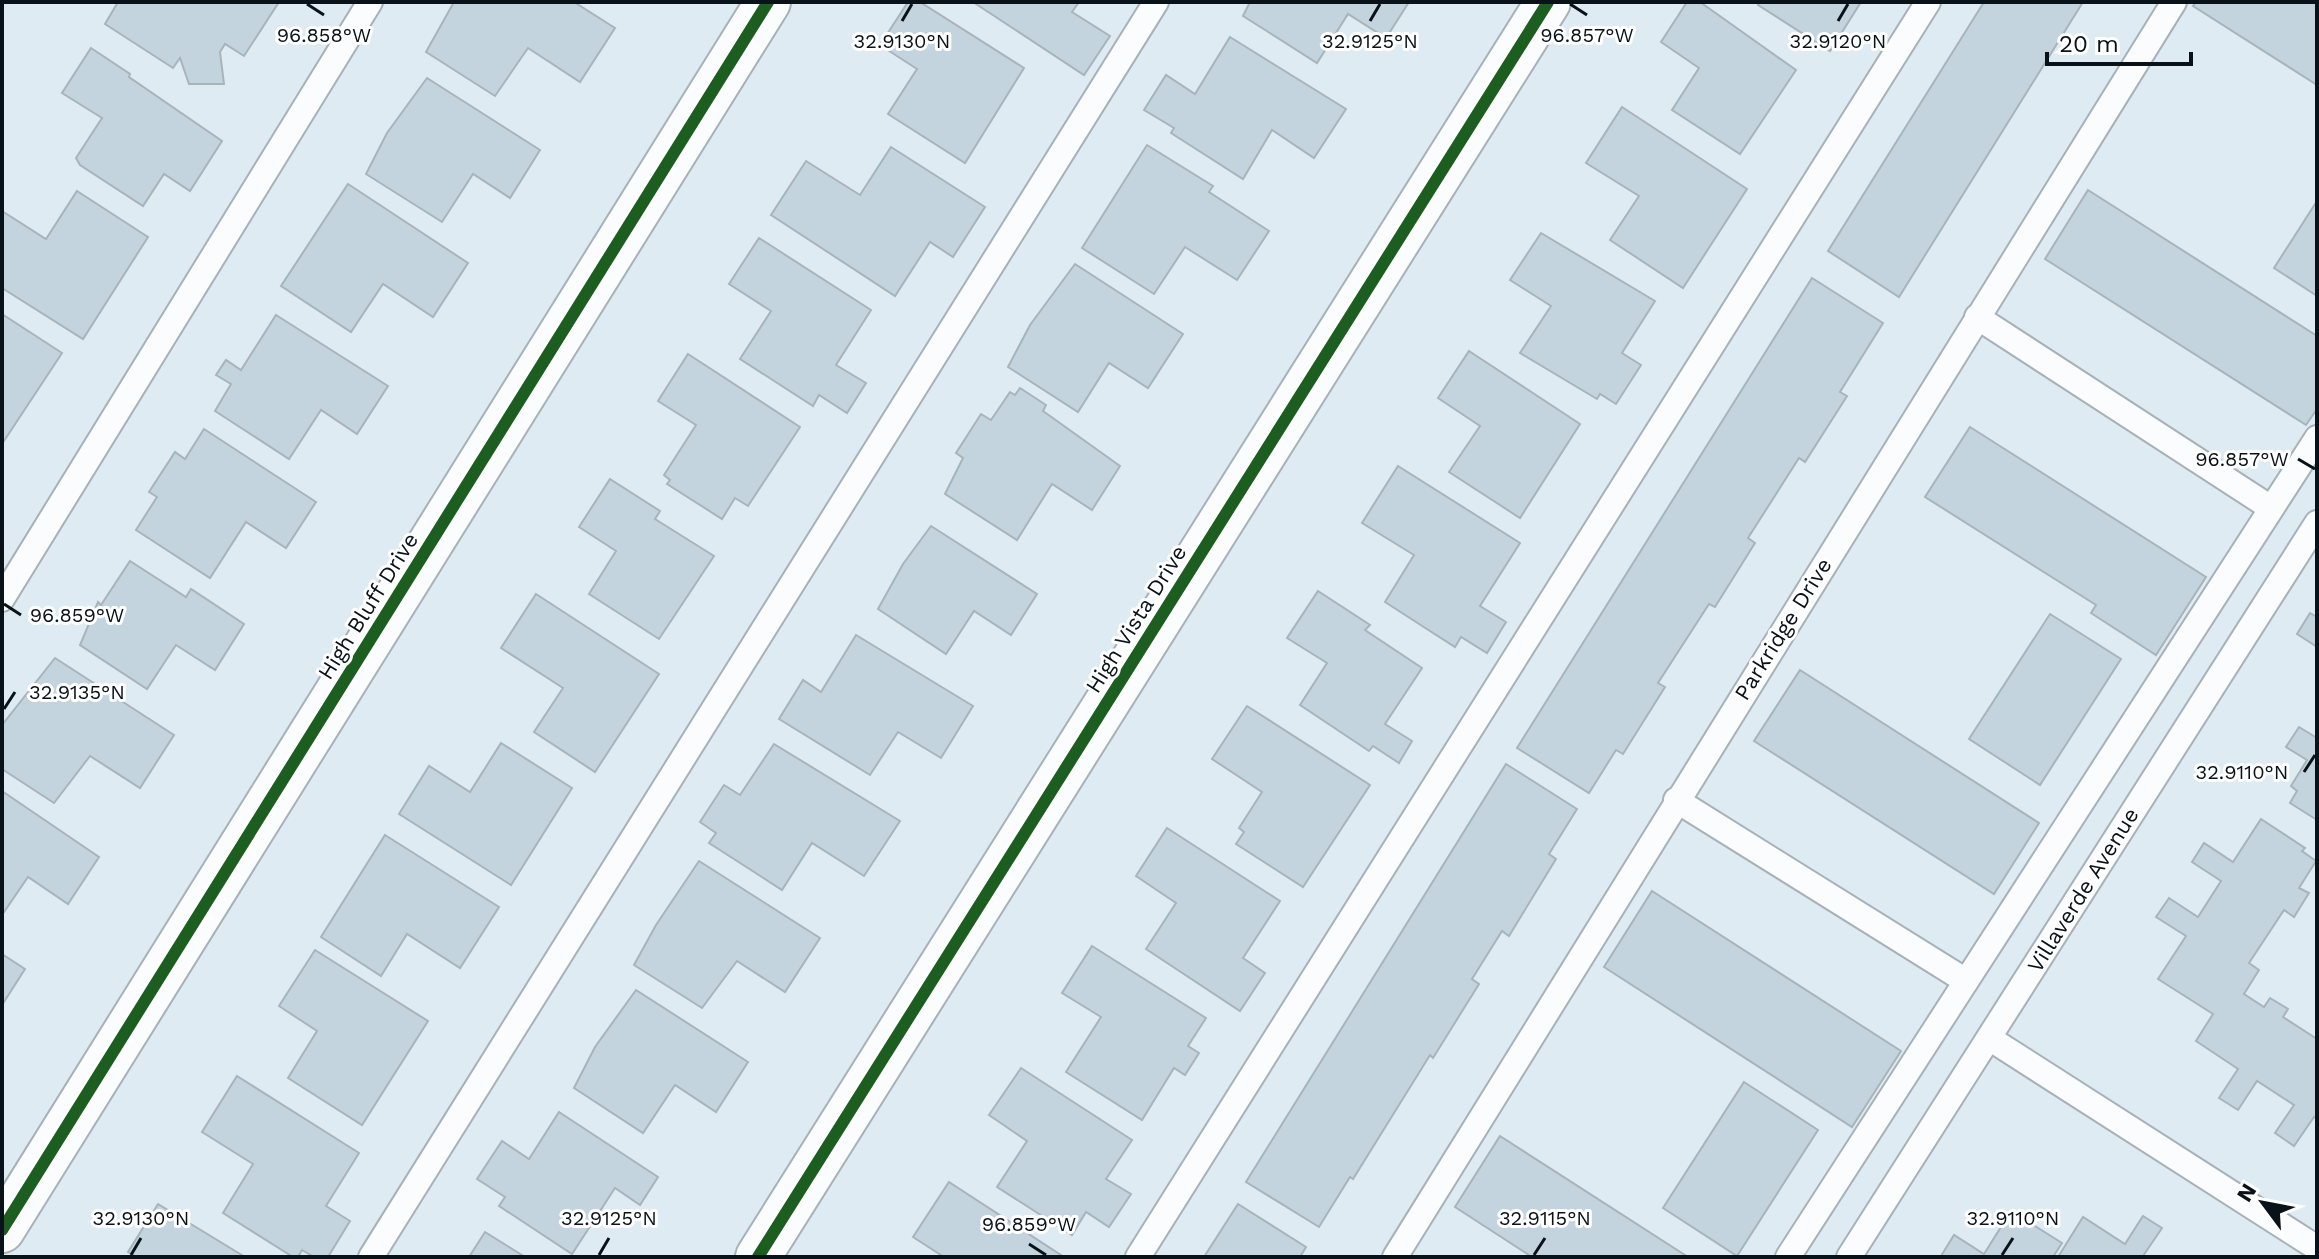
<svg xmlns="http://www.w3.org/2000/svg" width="2319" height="1259" font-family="'Work Sans',sans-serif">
  <rect width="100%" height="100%" fill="#dfebf3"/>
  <!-- building -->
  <g fill="#c3d4df" stroke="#a9b3ba" stroke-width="2">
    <polygon points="118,2 279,2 244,56 225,44 220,52 224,84 189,84 180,58 173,68 105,24"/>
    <polygon points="454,2 574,2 615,28 580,82 528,48 495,96 426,52"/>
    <polygon points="908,2 920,2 1024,68 965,163 888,114 917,69 880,45"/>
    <polygon points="977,2 1079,2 1072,12 1110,36 1084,75 976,4"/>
    <polygon points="1250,2 1409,2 1386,38 1348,14 1317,63 1243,16"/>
    <polygon points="1687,2 1700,2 1796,70 1740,154 1672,110 1699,68 1661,42"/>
    <polygon points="1760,2 1861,2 1830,51 1758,5"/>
    <polygon points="1984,2 2083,2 1899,297 1828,251"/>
    <polygon points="2196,2 2317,2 2317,85 2193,6"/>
    <polygon points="1230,37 1346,109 1314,158 1272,130 1243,179 1171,133 1174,128 1144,110 1166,75 1195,94"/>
    <polygon points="91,48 130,74 129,77 222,141 190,191 164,174 143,206 80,165 76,158 102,118 62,93"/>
    <polygon points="427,78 540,150 510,198 473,174 442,222 366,174 387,133"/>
    <polygon points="1622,107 1747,189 1683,288 1610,240 1639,196 1586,163"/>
    <polygon points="1147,145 1213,186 1209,192 1269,231 1237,280 1185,247 1154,294 1082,248"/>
    <polygon points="891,147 985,207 953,257 930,242 895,296 771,215 806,161 860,195"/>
    <polygon points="348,184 468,263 433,317 383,284 351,332 281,286"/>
    <polygon points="2088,190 2317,336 2317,409 2306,425 2045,259"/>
    <polygon points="77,191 148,237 83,339 2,288 2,211 46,239"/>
    <polygon points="2317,201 2317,296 2274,268"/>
    <polygon points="1541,233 1655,301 1622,353 1641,365 1616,404 1600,394 1597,399 1520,353 1551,306 1510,280"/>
    <polygon points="759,238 871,310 836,365 866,383 847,413 819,395 813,406 740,359 771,311 729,284"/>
    <polygon points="1075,264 1183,334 1148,388 1109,363 1078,412 1008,367 1030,325"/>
    <polygon points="1812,278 1883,323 1840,392 1847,396 1805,462 1799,458 1748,538 1755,543 1715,607 1709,604 1658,683 1665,687 1623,754 1616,750 1589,793 1517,748"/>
    <polygon points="2,314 62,353 2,444"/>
    <polygon points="276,315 388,386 357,434 321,410 289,459 215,411 231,384 216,375 226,360 241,370"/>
    <polygon points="1469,351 1580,424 1520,518 1449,472 1480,426 1438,398"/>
    <polygon points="688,354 800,427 748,506 735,498 722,519 667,484 670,480 664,475 696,425 658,401"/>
    <polygon points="1020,388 1046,405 1043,411 1120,466 1092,510 1052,484 1017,540 945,494 963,458 956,453 981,414 991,420 1010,392 1015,395"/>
    <polygon points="1970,427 2206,577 2156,655 2091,613 2096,605 1925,497"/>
    <polygon points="204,429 316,502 286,548 246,522 210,578 136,530 157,497 149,492 175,452 185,459"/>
    <polygon points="1398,466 1520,543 1480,606 1506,622 1487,653 1461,637 1455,647 1385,602 1414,555 1362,523"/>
    <polygon points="610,479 660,511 655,519 714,556 659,639 589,594 616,551 579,527"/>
    <polygon points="931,526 1037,594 1011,635 974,611 946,654 878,609 903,564"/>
    <polygon points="130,561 186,597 191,589 244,624 215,670 176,645 147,689 80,645 98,602 101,605"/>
    <polygon points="1318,591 1370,625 1365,630 1422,668 1385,724 1412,741 1399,763 1373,746 1369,751 1300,705 1327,663 1287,638"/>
    <polygon points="536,594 659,674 595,772 534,732 563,688 501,648"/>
    <polygon points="2310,613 2317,617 2317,647 2297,634"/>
    <polygon points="2050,614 2121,659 2040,785 1969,739"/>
    <polygon points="856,635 973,706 941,758 898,732 870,775 779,719 803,680 821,692"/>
    <polygon points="55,658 174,735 140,788 90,756 54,803 2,769 2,725"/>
    <polygon points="1800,670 2039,823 1994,894 1754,741"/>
    <polygon points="1247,706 1370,785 1303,887 1236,844 1244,832 1239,828 1262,792 1212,759"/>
    <polygon points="2299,727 2317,738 2317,820 2290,803 2297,791 2291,786 2307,760 2286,747"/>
    <polygon points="501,743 572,788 511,885 399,814 429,766 470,792"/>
    <polygon points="774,744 900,821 864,876 812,843 782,890 709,843 716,833 700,822 724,785 740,795"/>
    <polygon points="1506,764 1577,809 1549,854 1556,859 1509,936 1502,931 1472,979 1479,984 1433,1058 1430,1055 1353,1179 1350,1177 1319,1227 1246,1182"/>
    <polygon points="2,791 99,857 68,904 28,877 2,915"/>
    <polygon points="2261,819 2305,848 2302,851 2316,861 2299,888 2309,893 2294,917 2284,910 2249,963 2259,970 2244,994 2264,1007 2270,998 2288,1009 2283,1017 2317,1039 2317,1119 2314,1117 2294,1146 2275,1133 2294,1105 2257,1081 2238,1110 2219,1098 2238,1069 2196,1041 2213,1014 2158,979 2186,936 2156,917 2169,898 2198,917 2221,881 2192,862 2204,843 2233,862"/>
    <polygon points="1167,828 1280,901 1243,958 1265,973 1240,1011 1146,949 1176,903 1136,876"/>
    <polygon points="385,835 499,907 460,968 407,934 381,976 321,937"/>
    <polygon points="699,861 820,938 785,992 737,961 702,1008 634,965 656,925"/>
    <polygon points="1652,891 1901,1051 1852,1127 1604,967"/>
    <polygon points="1092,946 1206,1018 1188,1046 1199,1053 1185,1075 1174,1068 1142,1120 1066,1072 1101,1017 1062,993"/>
    <polygon points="315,950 428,1021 362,1125 288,1078 317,1031 279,1006"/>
    <polygon points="2,954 25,969 2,1005"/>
    <polygon points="636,990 748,1062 716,1112 675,1085 643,1133 574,1088 595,1047"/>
    <polygon points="1021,1068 1132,1140 1106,1179 1131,1194 1109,1227 1086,1212 1072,1235 997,1187 1027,1141 989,1115"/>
    <polygon points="237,1076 359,1153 326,1206 350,1221 328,1257 314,1257 302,1250 298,1257 293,1257 223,1213 253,1164 202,1132"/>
    <polygon points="1744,1082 1818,1130 1737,1256 1663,1208"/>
    <polygon points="559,1112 658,1177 640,1205 615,1188 572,1254 499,1206 505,1197 477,1179 502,1141 529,1159"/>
    <polygon points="1500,1136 1688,1257 1532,1257 1455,1207"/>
    <polygon points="949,1182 1064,1257 944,1257 913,1237"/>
    <polygon points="158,1204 245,1257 137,1257 128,1252"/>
    <polygon points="1238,1204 1306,1247 1300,1257 1204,1257"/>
    <polygon points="2011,1211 2062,1243 2053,1257 1941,1256 1954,1235 1984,1254"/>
    <polygon points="2143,1216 2162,1228 2143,1256 2145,1257 2058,1257 2083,1217 2125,1244"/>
    <polygon points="485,1232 525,1257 469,1257"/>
  </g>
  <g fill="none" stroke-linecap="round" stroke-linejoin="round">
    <defs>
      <g id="service">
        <polyline points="1977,317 2271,508"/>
        <polyline points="2,599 370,2"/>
        <polyline points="1676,800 1966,981"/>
        <polyline points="1989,1038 2317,1248"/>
        <polyline points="371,1257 1156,2"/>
        <polyline points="1138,1257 1928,2"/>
        <polyline points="1395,1257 2174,2"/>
        <polyline points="1788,1257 2317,438"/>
        <polyline points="1849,1257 2317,523"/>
      </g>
      <g id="minor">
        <polyline points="2,1230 768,2"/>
        <polyline points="758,1257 1548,2"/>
      </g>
    </defs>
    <!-- service casing -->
    <use href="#service" stroke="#a7b1b8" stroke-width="28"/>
    <!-- minor casing -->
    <use href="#minor" stroke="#a7b1b8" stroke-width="48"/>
    <!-- service -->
    <use href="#service" stroke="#fafcfd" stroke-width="24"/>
    <!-- minor -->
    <use href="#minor" stroke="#fafcfd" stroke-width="44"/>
    <defs>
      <g id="cycleway">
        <polyline points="2,1230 768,2"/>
        <polyline points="758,1257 1548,2"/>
      </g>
    </defs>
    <!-- cycleway casing -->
    <use href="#cycleway" stroke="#fff" stroke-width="17"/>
    <!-- cycleway -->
    <use href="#cycleway" stroke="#1b5e20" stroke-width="12"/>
  </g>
  <!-- ticks -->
  <path fill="none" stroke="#091218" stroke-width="3" d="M307,4L324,15M1570,4L1587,15M902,21L912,4M1370,21L1380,4M1838,21L1848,4M2298,459L2315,469M4,604L21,615M4,709L15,692M2304,772L2315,755M1029,1244L1046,1255M131,1255L141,1238M599,1255L609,1238M1534,1255L1545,1238M2002,1255L2013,1238"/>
  <g text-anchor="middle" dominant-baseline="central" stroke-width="6" stroke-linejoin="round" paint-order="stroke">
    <!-- street labels -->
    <g font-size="22" fill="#091218" stroke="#fff">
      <text transform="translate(368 606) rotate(-58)">High Bluff Drive</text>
      <text transform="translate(1136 619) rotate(-58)">High Vista Drive</text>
      <text transform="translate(1783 629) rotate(-58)">Parkridge Drive</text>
      <text transform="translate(2083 890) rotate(-58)">Villaverde Avenue</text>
    </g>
  </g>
  <g font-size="20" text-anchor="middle" fill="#091218" stroke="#fff" stroke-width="6" stroke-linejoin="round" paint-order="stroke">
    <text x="324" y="42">96.858°W</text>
    <text x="1587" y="42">96.857°W</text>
    <text x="902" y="48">32.9130°N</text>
    <text x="1370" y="48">32.9125°N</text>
    <text x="1838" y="48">32.9120°N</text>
    <text x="2242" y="466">96.857°W</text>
    <text x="77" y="622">96.859°W</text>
    <text x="77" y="699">32.9135°N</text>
    <text x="2242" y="779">32.9110°N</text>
    <text x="141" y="1225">32.9130°N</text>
    <text x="609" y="1225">32.9125°N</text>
    <text x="1545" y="1225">32.9115°N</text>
    <text x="2013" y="1225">32.9110°N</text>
    <text x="1029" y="1231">96.859°W</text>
  </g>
  <!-- border -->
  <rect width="2319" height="1259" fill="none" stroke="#091218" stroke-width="8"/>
  <!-- north arrow -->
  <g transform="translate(2263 1203) rotate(302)" stroke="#ffffff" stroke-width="6" paint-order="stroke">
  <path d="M0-6L14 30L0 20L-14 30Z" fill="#091218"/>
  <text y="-12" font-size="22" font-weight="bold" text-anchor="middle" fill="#091218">N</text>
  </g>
  <!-- scale -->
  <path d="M2047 52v12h144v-12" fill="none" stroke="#091218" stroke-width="4"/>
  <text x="2059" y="52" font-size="24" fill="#091218" stroke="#ffffff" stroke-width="6" paint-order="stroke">20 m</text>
</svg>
